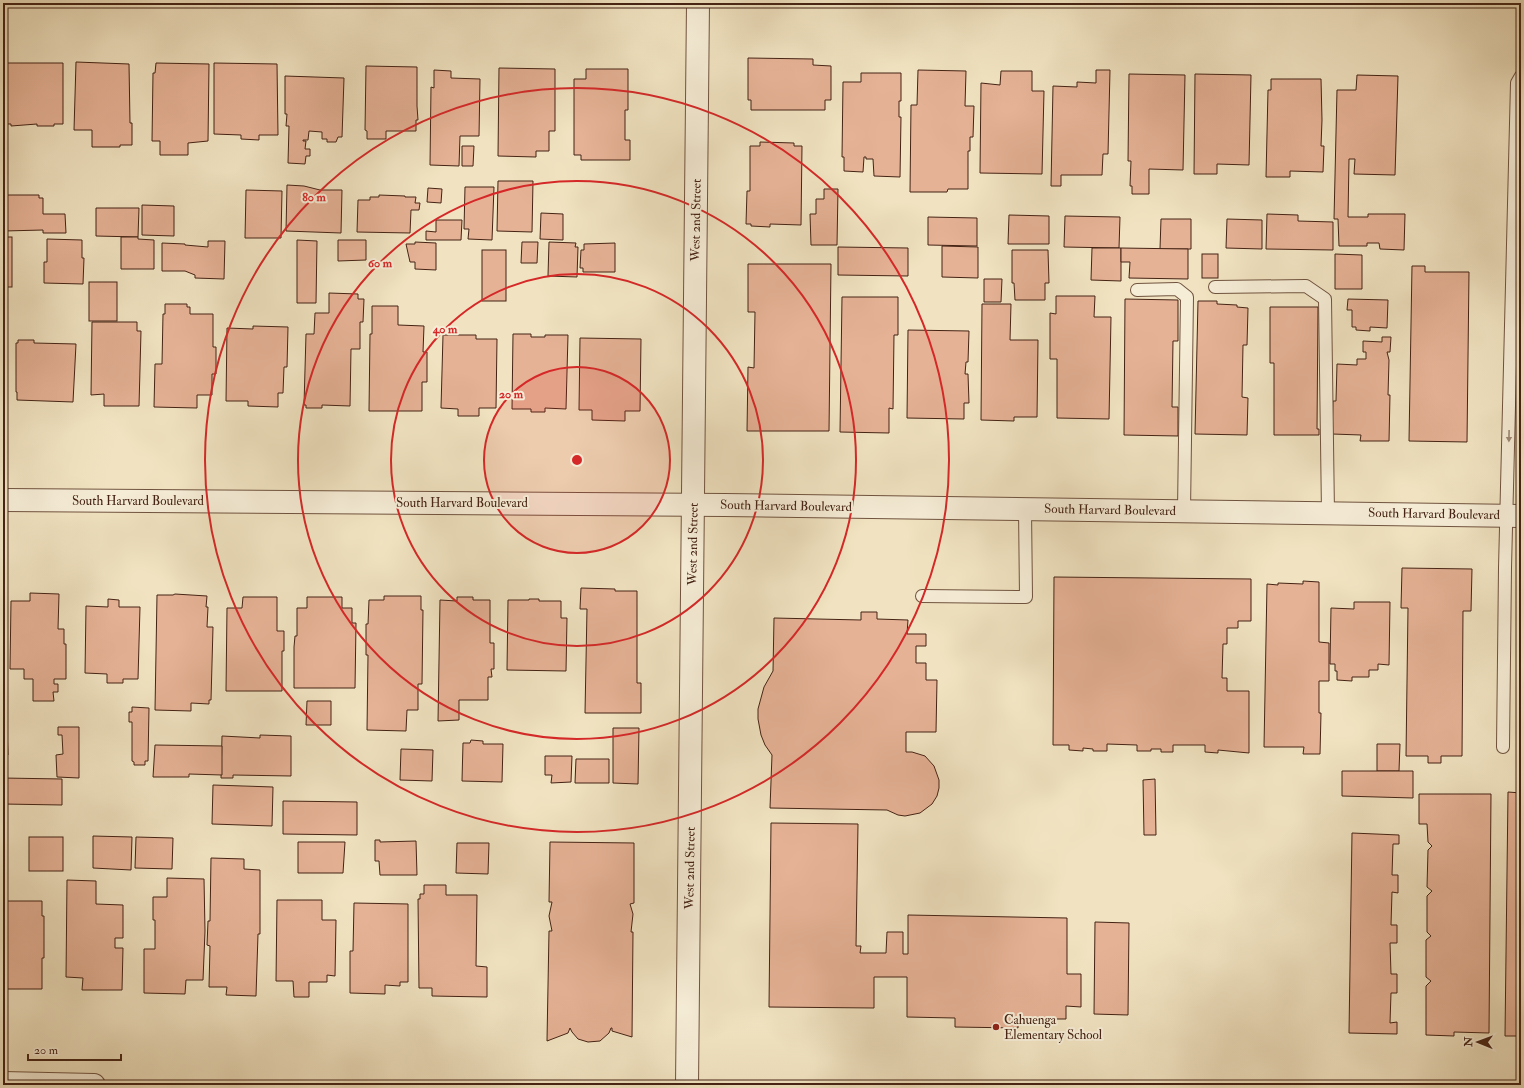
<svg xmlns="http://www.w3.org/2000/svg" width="1524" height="1088" font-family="'IM FELL Double Pica',serif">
  <rect width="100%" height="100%" fill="#f1e3c1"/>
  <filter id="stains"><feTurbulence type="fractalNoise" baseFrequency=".005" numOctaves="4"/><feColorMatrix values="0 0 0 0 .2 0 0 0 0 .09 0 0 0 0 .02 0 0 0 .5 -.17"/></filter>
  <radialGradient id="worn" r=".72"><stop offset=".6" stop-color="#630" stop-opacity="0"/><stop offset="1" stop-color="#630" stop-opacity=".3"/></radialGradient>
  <!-- building -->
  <g fill="#e6b296" stroke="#452314">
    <polygon points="748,58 813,59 813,65 831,66 831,100 825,100 825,110 751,110 751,100 748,100"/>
    <polygon points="76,62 129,64 130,123 132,123 132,145 120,145 120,147 92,147 92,130 74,130"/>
    <polygon points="3,63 63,63 63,124 54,124 54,126 37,126 37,124 11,126 11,124 3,124"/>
    <polygon points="156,63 209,64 208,141 188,143 188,155 160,155 160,141 152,141 153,73 155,73"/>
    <polygon points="214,63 277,64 278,135 259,135 259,140 241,139 241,135 214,134"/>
    <polygon points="366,66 417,67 417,106 418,120 416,120 416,131 386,131 386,139 367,139 367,131 365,130"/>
    <polygon points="499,68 555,69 555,131 549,131 549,151 536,151 536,157 498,156"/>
    <polygon points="586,69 628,69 628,110 625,110 625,140 630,140 630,160 581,160 581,155 574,155 574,79 586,79"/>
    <polygon points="434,70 451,71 451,78 480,79 479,136 460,136 459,166 430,165 431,87 434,88"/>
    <polygon points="918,70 966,71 965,106 974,106 973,137 970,137 970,151 968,151 968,189 948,189 947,192 910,192 911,105 917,105"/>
    <polygon points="1096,70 1110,70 1108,154 1103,154 1102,175 1061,175 1061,186 1051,186 1053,86 1077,87 1077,82 1096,83"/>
    <polygon points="1001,71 1032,71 1032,91 1044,91 1042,174 980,173 981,83 1000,85"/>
    <polygon points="861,73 901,73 901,101 899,101 899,117 901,117 900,177 874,176 873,159 866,159 866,157 864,157 863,172 844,171 844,157 842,157 843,82 861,82"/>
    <polygon points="1129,74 1185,75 1183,170 1149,169 1149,194 1132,194 1132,186 1130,186 1131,161 1128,161"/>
    <polygon points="1195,74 1251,75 1249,165 1217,164 1217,174 1194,174"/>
    <polygon points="1357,75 1398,76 1395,175 1354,174 1355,159 1349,159 1348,217 1368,217 1368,214 1405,214 1404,250 1380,249 1379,243 1367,243 1367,246 1339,246 1338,219 1334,219 1337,90 1356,90"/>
    <polygon points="285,76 344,78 342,137 338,137 336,142 327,142 327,139 322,139 322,132 309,131 308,140 303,140 303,141 306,141 305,149 310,149 310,156 306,156 305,164 288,163 289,126 286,126 287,114 285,114"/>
    <polygon points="1271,79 1321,79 1322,120 1321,146 1324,146 1323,172 1290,171 1290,177 1266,177 1268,90 1271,90"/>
    <polygon points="760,142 794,143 794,146 802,146 801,225 770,224 770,227 751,226 751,224 746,224 747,191 750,191 750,146 760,146"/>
    <polygon points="462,146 474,146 473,166 462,166"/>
    <polygon points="498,181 533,181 532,232 497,231"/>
    <polygon points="287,185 304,186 320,190 342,190 341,233 286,231"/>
    <polygon points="465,187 494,187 492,240 468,239 469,229 464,229"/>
    <polygon points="428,188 442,189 441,203 427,202"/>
    <polygon points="824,189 838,189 837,245 811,245 810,214 816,214 816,199 824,199"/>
    <polygon points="246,190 282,191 281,238 245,238"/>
    <polygon points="6,195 39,195 39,198 43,198 43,214 65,214 66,233 43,233 43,230 4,231 3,202 6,202"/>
    <polygon points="379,195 405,196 405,197 416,197 415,203 420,203 419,210 411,210 410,233 357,232 358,200 370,200 370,197 379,197"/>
    <polygon points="142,205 174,206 174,236 142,235"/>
    <polygon points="96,208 139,208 138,237 96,236"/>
    <polygon points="541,213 563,214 563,240 540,239"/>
    <polygon points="1267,214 1298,215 1298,221 1333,222 1333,250 1266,249"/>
    <polygon points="1009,215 1049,216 1049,244 1008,244"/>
    <polygon points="1065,216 1120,217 1119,248 1064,247"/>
    <polygon points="928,217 977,218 977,246 928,245"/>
    <polygon points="1161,219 1191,219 1191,249 1160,249"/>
    <polygon points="1227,219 1262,220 1262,249 1226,248"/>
    <polygon points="436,220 462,220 461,240 426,240 426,231 436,232"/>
    <rect x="3" y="237" width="9" height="50"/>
    <polygon points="121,237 138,237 138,239 154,240 154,269 121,269"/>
    <polygon points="47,239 82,240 82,258 84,258 83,284 44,283 44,262 47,262"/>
    <polygon points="297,240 317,241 316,303 297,303"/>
    <polygon points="338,240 366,240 366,260 338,261"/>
    <polygon points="208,241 225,241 224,279 195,278 195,275 185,271 162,271 162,243 185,244 185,245 208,247"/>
    <polygon points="415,242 436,243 436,270 415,269 415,262 410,262 406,244 415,244"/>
    <polygon points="522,242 538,242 537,263 521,263"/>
    <polygon points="549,242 576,243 575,247 578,247 577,277 548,276"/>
    <polygon points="615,243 615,272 583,272 583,268 580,268 581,250 584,250 584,244"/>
    <polygon points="942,246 978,247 978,278 942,277"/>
    <polygon points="838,247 908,248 908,276 838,275"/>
    <polygon points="1092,248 1121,248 1121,281 1091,280"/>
    <polygon points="1121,248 1188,249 1188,279 1129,278 1130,262 1121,262"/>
    <rect x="482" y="250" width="24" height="51"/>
    <polygon points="1012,250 1048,250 1049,283 1045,283 1045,300 1015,300 1014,283 1012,283"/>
    <rect x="1202" y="254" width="16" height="24"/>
    <polygon points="1335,254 1362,255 1362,289 1335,289"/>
    <polygon points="748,264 831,264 829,431 747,431 748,367 754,368 755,312 748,312"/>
    <polygon points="1412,266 1425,266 1425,272 1469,272 1467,442 1409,441"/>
    <polygon points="984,279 1002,279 1001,302 984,302"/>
    <rect x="89" y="282" width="28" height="39"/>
    <polygon points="329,293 358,294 358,299 364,299 363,322 360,322 360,349 351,349 350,406 322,405 322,408 306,408 306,405 304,405 306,334 314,334 315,313 329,313"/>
    <polygon points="1056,296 1095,296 1094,317 1111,317 1109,419 1057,418 1057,359 1050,359 1050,313 1056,314"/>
    <polygon points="842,297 898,297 898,335 894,335 893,409 889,408 889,433 840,432"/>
    <polygon points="1125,299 1178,300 1178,341 1173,341 1172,407 1178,407 1178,436 1124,435"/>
    <polygon points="1348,299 1388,300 1387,328 1370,327 1370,331 1356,330 1356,327 1352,327 1352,310 1347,310"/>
    <polygon points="1198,301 1217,301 1217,304 1237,305 1237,307 1248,308 1247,345 1243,345 1242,397 1248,398 1247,435 1195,434"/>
    <polygon points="165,304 187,304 187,307 190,307 190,314 213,314 213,347 216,347 216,374 212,374 212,395 197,395 197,408 154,407 155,364 162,364 163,314 165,314"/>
    <polygon points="982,304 1011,304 1010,340 1038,340 1037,417 1014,417 1014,421 981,420"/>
    <polygon points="372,306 398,306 398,325 424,326 423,352 427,352 427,382 422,382 422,411 369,411 370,334 372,334"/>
    <polygon points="1270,307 1318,307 1317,429 1319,429 1319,435 1274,435 1274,363 1270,363"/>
    <polygon points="92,322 137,322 137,331 141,331 139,406 104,406 104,394 91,395"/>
    <polygon points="253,326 288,327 287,367 284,367 283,393 278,393 278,407 248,406 248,401 226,401 227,328 253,329"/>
    <polygon points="908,330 969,331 968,362 966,362 965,374 968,374 969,403 964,403 964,419 907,418"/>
    <polygon points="513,334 531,334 531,337 545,337 545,335 568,335 566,409 545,408 545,412 531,412 531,409 512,409"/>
    <polygon points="443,335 476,335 476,339 497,339 496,408 479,408 479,416 458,416 458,409 441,408"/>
    <polygon points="1382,337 1391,337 1390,352 1387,352 1389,360 1388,395 1390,395 1389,441 1360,441 1361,435 1332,434 1333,401 1336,401 1337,364 1357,365 1357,359 1366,359 1366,352 1363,352 1363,341 1382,342"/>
    <polygon points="580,338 641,339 640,411 625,411 625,421 592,420 592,410 579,410"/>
    <polygon points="18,340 34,340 34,343 76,344 73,402 17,400 17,392 16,392 16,343 18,343"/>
    <polygon points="1402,568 1472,569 1471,611 1463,611 1462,756 1441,756 1441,763 1428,763 1428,756 1406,756 1408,608 1401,608"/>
    <polygon points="1054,577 1251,579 1251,621 1238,621 1238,628 1227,628 1227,644 1223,644 1222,678 1227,678 1227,691 1249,691 1249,753 1218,750 1218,753 1205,752 1205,745 1173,745 1173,752 1161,752 1161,749 1151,749 1151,751 1137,751 1137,745 1107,744 1107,751 1093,751 1093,749 1083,748 1083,751 1069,750 1069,745 1053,745"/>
    <polygon points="1303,581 1319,582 1319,642 1329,643 1329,681 1319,681 1319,713 1321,713 1320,754 1303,754 1304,747 1264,747 1267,584 1278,585 1278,583 1303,584"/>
    <polygon points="581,588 615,589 615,591 637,591 637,683 641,683 641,713 585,713 587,609 580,609"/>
    <polygon points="30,593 59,594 58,629 64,629 64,644 66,644 66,679 54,679 54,684 58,684 58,692 53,692 54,701 33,701 33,679 24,679 24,669 10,669 11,601 30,601"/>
    <polygon points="175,594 207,596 206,607 208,607 207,627 213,627 211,700 209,700 209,704 191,703 191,711 155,710 157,595 173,595"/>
    <polygon points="384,596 421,596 421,610 423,610 422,684 418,684 418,710 407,710 406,731 367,730 368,655 366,655 366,624 368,624 369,600 384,600"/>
    <polygon points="243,597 277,597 277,631 284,631 284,651 282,651 282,691 226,691 227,608 242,608"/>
    <polygon points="307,597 342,597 342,608 352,608 352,623 356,623 355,688 294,688 294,647 295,636 297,636 297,608 307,608"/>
    <polygon points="457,597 473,597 473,600 490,600 490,643 494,643 494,669 491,669 492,677 488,677 488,700 459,700 459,720 438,721 440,600 457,601"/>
    <polygon points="108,599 119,600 119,607 140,607 138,679 123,679 123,683 107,683 107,674 85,673 86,606 108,607"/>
    <polygon points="529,599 539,599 539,601 561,601 561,618 567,618 566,671 507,670 508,600 529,600"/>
    <polygon points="1354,602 1390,602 1389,665 1378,664 1378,670 1369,670 1369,677 1352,677 1352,681 1337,680 1337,671 1335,671 1335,664 1330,664 1331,608 1354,609"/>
    <polygon points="861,612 877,612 877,619 908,620 907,634 926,634 926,646 916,646 916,663 926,663 926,680 937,680 936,732 906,732 906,752 912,752 925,756 934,766 939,780 939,788 937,796 932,804 920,813 905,816 898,815 887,810 770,808 772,755 765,745 761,735 758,719 758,709 764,687 773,671 774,618 861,620"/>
    <polygon points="307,701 331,701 331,725 306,725"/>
    <polygon points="132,707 149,708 148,761 145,761 145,765 134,765 134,762 132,761 132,722 129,722 129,712 132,712"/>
    <polygon points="58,727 79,727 79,778 57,777 56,755 63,754 62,735 58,735"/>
    <polygon points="3,728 7,728 8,755 3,755"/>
    <polygon points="613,728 639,728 638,784 613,783"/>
    <polygon points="260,735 291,736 291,776 233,775 233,778 221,778 222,736 260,738"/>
    <polygon points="471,740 483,741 483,744 503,744 502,782 462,781 463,743 470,743"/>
    <polygon points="1377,744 1400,744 1399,771 1377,771"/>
    <polygon points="155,745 222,746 222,775 189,774 189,777 153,777"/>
    <polygon points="401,749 433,750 432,781 400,780"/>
    <polygon points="545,756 572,756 571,782 551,783 552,775 545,775"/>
    <polygon points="576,759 609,759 609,783 575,783"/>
    <polygon points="1342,771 1413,771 1413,798 1342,796"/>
    <polygon points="3,778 62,779 62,805 3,804"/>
    <polygon points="1155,779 1156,835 1144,835 1143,780"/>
    <polygon points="213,785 273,787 272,826 212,824"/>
    <polygon points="1508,792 1521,793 1521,1036 1505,1036"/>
    <polygon points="1419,794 1491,794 1489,1033 1454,1032 1454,1036 1426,1035 1426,986 1431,981 1426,977 1426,940 1431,936 1427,932 1427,896 1432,891 1427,887 1428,850 1432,846 1428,842 1427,824 1419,824"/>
    <polygon points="283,801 357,802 357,835 283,834"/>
    <polygon points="771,823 858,824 856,946 861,946 860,953 886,953 887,932 903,932 903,954 908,954 908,915 1067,918 1067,974 1081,974 1081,1007 1066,1006 1066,1019 1018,1019 1018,1028 955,1027 955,1018 907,1017 907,977 874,977 874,1008 769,1007"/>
    <polygon points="1352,833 1399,835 1399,844 1393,844 1392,875 1398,875 1398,893 1392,892 1391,925 1397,925 1397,943 1390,943 1391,974 1397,974 1397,993 1391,993 1390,1023 1397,1022 1397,1034 1349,1033"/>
    <polygon points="93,836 132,837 131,870 93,868"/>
    <rect x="29" y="837" width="34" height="34"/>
    <polygon points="136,837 173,838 172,869 135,868"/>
    <polygon points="375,840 380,840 380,842 416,841 417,875 380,875 379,861 375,861"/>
    <polygon points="298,842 345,842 343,873 298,873"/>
    <polygon points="550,842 634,843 634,903 630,904 633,914 631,932 633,932 632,1037 612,1031 612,1028 611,1028 609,1033 600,1041 588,1042 578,1039 572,1032 570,1028 568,1033 547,1041 549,931 552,931 549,916 552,902 549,902"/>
    <polygon points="457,843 489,843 488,874 456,873"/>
    <polygon points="211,858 244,859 244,869 260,870 260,934 258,934 256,996 226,995 227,987 209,987 210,946 207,945 208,921 210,921"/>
    <polygon points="167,878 204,879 205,931 203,980 186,980 185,994 144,993 144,949 155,949 155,920 153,920 153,897 167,897"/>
    <polygon points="67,880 96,881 96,904 123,905 123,938 115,938 115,948 123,948 122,990 82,990 83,978 66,977"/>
    <polygon points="424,885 446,885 446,895 477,895 476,966 487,967 487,997 432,996 432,988 419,988 418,899 420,899 420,894 424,894"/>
    <polygon points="277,900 322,900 322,920 336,920 335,976 327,975 327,982 309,982 309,997 294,997 293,981 276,981"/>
    <polygon points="3,901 42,901 42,916 44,916 44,958 42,958 42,989 3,989"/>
    <polygon points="354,903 408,904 408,982 400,982 400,986 385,985 385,994 350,993 350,951 353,951"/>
    <polygon points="1095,922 1129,923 1128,1015 1094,1014"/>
  </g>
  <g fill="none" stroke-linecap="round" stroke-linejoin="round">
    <defs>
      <g id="service">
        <polyline points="1215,287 1306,286 1325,299 1328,513"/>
        <polyline points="1137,290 1177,289 1187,297 1184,511"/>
        <polyline points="922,596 1026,597 1025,509"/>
        <polyline points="1503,747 1505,568 1517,83 1521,76"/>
      </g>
      <g id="minor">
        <polyline points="3,500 724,505 1521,516"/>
        <polyline points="3,1083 94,1085"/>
      </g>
      <polyline id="tertiary" points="687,1085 698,3"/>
    </defs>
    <!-- service casing -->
    <use href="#service" stroke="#70533f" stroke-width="14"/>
    <!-- minor casing -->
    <use href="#minor" stroke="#70533f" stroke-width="24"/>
    <!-- tertiary casing -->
    <use href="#tertiary" stroke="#70533f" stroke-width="24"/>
    <!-- service -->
    <use href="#service" stroke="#f6edd7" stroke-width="12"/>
    <!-- minor -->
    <use href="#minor" stroke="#f6edd7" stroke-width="22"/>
    <!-- tertiary -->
    <use href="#tertiary" stroke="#f6edd7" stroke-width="22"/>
  </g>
  <!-- one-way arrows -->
  <defs><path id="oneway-solid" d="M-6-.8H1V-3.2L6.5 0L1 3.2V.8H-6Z"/></defs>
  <use fill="#9e8876" href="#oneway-solid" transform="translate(1509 436) rotate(91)"/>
  <!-- distance rings -->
  <circle cx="577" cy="460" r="93" fill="#d62828" fill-opacity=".12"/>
  <g fill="none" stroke="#d62828" stroke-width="2">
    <circle cx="577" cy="460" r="93"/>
    <circle cx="577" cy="460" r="186"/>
    <circle cx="577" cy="460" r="279"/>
    <circle cx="577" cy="460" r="372"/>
  </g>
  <!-- markers -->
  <circle fill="#8f2418" stroke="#f6edd7" stroke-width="1.5" cx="996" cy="1027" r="4"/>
  <g text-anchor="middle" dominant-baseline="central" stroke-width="4" stroke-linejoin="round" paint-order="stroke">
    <!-- street labels -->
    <g font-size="13" fill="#452314" stroke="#f6edd7">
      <text transform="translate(696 220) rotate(-89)">West 2nd Street</text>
      <text x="138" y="501">South Harvard Boulevard</text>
      <text x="462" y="503">South Harvard Boulevard</text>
      <text transform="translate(786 506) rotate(1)">South Harvard Boulevard</text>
      <text transform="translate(1110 510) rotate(1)">South Harvard Boulevard</text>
      <text transform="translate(1434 514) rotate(1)">South Harvard Boulevard</text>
      <text transform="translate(693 544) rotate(-89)">West 2nd Street</text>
      <text transform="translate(690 868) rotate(-89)">West 2nd Street</text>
    </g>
    <!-- poi labels -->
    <g font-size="13" fill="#452314" stroke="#f6edd7" text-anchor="start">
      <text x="1004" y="1020">Cahuenga<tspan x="1004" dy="15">Elementary School</tspan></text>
    </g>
  </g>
  <circle cx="577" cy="460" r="6" fill="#d62828" stroke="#f6edd7" stroke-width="2"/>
  <g font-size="12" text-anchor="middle" font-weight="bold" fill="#d62828" stroke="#f6edd7" stroke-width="4" stroke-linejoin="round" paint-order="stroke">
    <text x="314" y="201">80 m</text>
    <text x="380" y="267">60 m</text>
    <text x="445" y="333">40 m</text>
    <text x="511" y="398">20 m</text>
  </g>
  <!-- margin -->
  <rect width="1524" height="1088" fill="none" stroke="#f1e3c1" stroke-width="16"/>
  <rect x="4" y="4" width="1516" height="1080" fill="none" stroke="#452314" stroke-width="2"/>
  <rect x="8" y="8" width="1508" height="1072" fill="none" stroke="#452314"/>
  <!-- north arrow -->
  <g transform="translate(1478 1042) rotate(271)" stroke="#f6edd7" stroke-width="3" paint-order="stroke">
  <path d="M0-3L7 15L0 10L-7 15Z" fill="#452314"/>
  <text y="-6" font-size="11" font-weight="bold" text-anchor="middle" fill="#452314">N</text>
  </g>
  <!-- scale -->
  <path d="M28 1054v6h93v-6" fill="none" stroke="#452314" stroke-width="2"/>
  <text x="34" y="1054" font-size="12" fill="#452314" stroke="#f6edd7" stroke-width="3" paint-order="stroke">20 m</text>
  <rect width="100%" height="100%" filter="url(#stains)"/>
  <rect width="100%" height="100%" fill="url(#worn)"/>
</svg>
